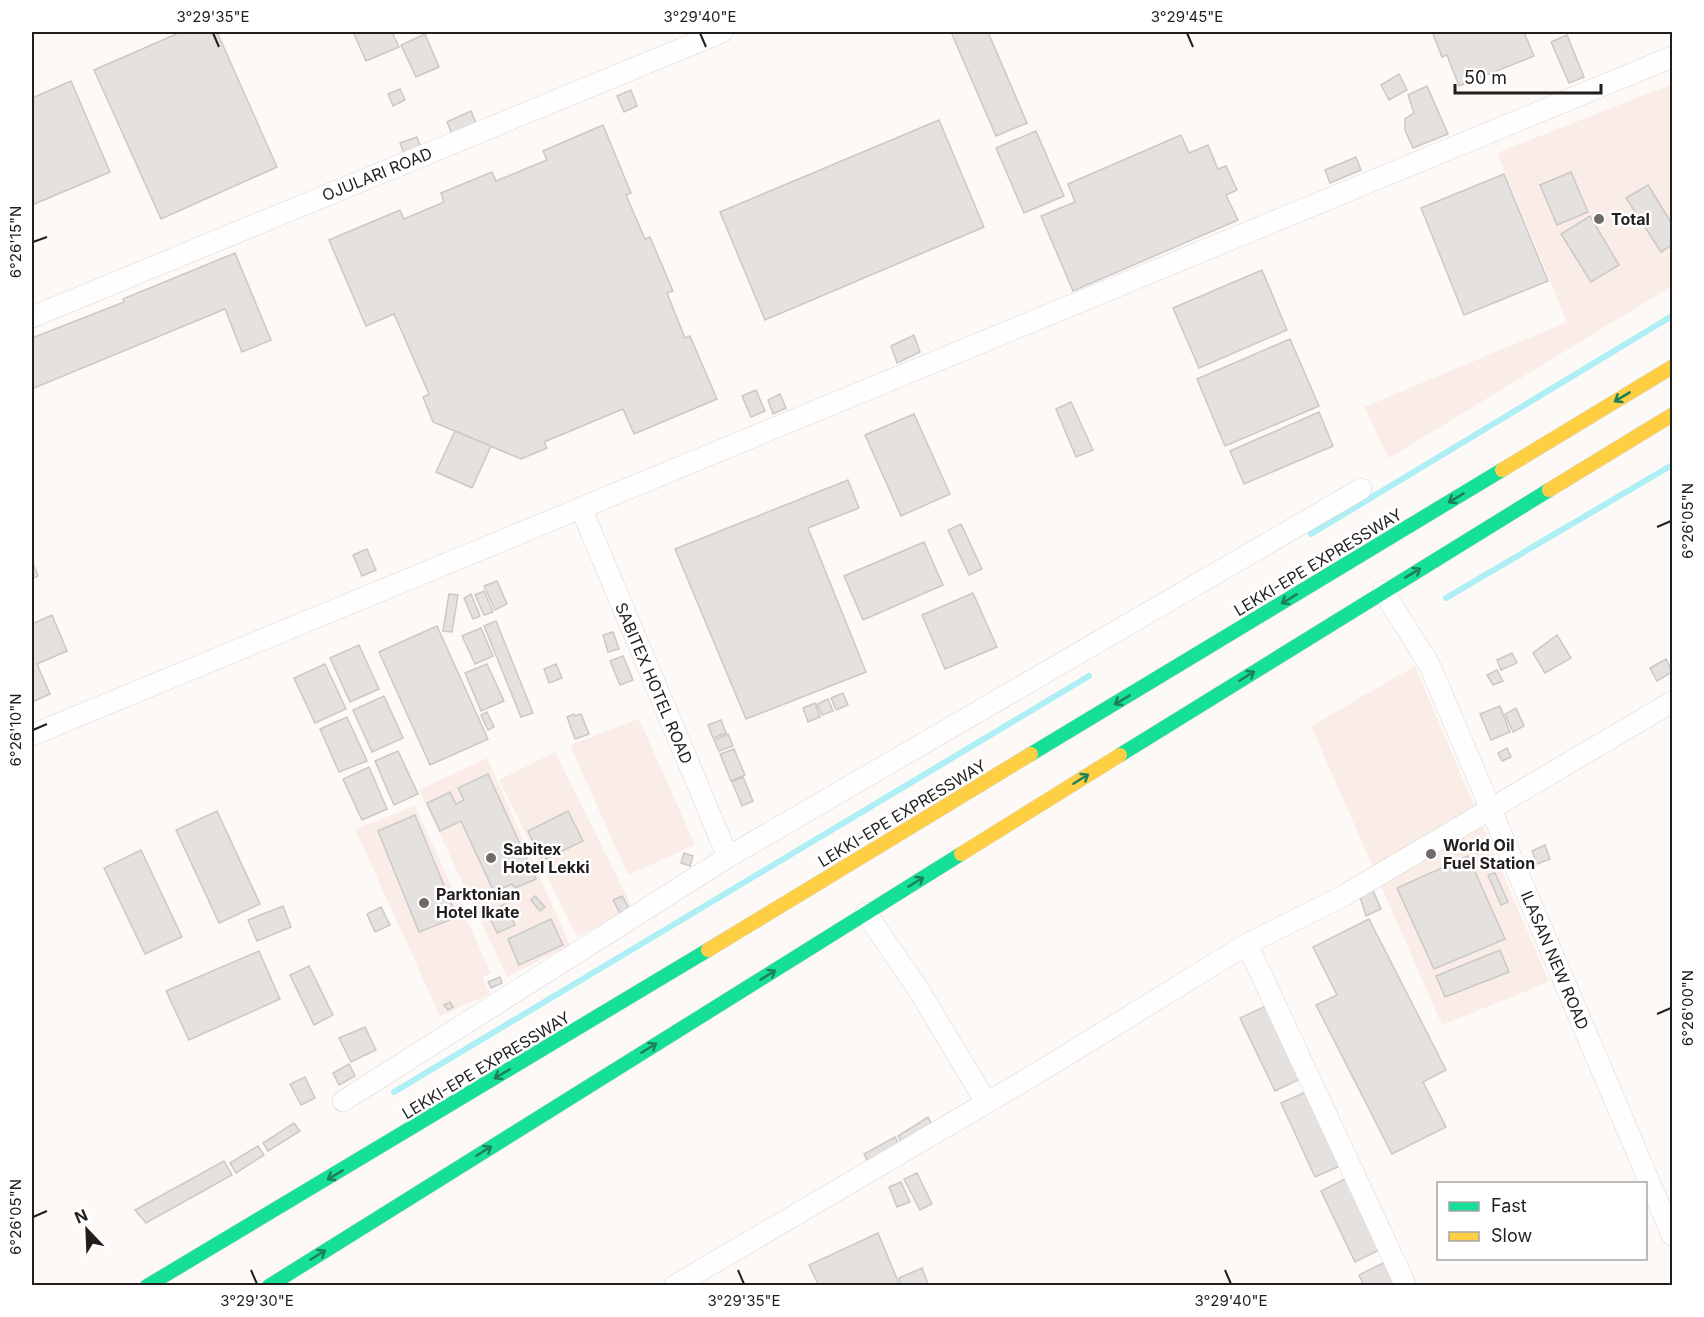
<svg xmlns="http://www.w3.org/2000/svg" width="1704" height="1317" font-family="Inter,sans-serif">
  <rect width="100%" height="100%" fill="#fdf9f7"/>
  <!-- built -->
  <g fill="#faede7">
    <polygon points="1672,84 1672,286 1389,458 1364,407 1567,322 1497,153"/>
    <polygon points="1415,666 1549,982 1442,1025 1311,726"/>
    <polygon points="639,719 695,845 628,875 570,745"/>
    <polygon points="555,752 633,909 577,937 499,780"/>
    <polygon points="487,758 570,945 507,977 419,790"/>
    <polygon points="415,806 491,973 483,977 490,994 440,1016 355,829"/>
  </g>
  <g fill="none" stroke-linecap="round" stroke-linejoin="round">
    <!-- stream -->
    <g stroke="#aeeef5" stroke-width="6">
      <polyline points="1311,534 1672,316"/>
      <polyline points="1446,598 1672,465"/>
      <polyline points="394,1092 1089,676"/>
    </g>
  </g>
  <!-- building -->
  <g fill="#e4e1df" stroke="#cbc8c6" stroke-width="1.5">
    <polygon points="181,32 217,32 277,167 161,219 94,70"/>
    <polygon points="353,32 392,32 399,47 366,61"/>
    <polygon points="951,32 988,32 1027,123 996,136"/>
    <polygon points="1439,32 1524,32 1534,56 1459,86 1447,55 1442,57 1433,34"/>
    <polygon points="425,34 439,67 416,77 401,45"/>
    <polygon points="1567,35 1584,77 1569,83 1551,42"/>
    <polygon points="1399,74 1407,90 1389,100 1381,85"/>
    <polygon points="71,81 110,172 32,205 32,98"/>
    <polygon points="1427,86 1448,134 1413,148 1405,130 1405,119 1414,113 1408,95"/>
    <polygon points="400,89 405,100 393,106 388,94"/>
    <polygon points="631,90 637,106 624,112 617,96"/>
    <polygon points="471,111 476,123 452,134 447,122"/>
    <polygon points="939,120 984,227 765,320 720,212"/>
    <polygon points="603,125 631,193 626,195 645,239 650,237 673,291 667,293 685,338 690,336 717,399 634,434 623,409 544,442 547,448 521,459 433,422 423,397 429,394 394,314 366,326 329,240 400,210 404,219 444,202 441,193 492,172 496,181 547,160 543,151"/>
    <polygon points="1036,131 1064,196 1024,213 996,148"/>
    <polygon points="1181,135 1189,153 1208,145 1218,169 1226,166 1237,190 1226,195 1238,220 1073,291 1041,216 1075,202 1068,184"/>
    <polygon points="417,137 422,150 405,157 400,143"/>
    <polygon points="1356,157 1361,170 1330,183 1325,170"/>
    <polygon points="1571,172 1588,212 1557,225 1540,185"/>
    <polygon points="1504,174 1548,281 1464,315 1421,208"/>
    <polygon points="1648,185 1672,224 1672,245 1661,252 1626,198"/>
    <polygon points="1590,216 1619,265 1591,282 1561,234"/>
    <polygon points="235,253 271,340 242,352 225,309 32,389 32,338 124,302 123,299"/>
    <polygon points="1262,270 1287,330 1199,368 1173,308"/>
    <polygon points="914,335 920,352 897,363 891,346"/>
    <polygon points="1290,339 1319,406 1225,446 1197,379"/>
    <polygon points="756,390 765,411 751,417 742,396"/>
    <polygon points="780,394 786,408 773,414 768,400"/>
    <polygon points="1071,402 1093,450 1076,457 1056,409"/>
    <polygon points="1319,412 1333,446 1244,484 1230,451"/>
    <polygon points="914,414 950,494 901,516 865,435"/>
    <polygon points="455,431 491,446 472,488 436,472"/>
    <polygon points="848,480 859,508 808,528 866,672 746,719 675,549"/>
    <polygon points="961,524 982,569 969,575 948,530"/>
    <polygon points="924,542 943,585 863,620 844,576"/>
    <polygon points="367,549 376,570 362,576 353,555"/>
    <polygon points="32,561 38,576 32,579"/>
    <polygon points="497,581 507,604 495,610 484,586"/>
    <polygon points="484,591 493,612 484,615 475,595"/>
    <polygon points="973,593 997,647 945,669 922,615"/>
    <polygon points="449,594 458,595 452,632 443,631"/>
    <polygon points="471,594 480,616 473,619 464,598"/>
    <polygon points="52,615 67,651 37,664 50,694 32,702 32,624"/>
    <polygon points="496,621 533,713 521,717 484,626"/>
    <polygon points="437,626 488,739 430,765 379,652"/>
    <polygon points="481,628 493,656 475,664 462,636"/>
    <polygon points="613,632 619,649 608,652 603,635"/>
    <polygon points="1557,635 1571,658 1545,673 1533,653"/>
    <polygon points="359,645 379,689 350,702 330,658"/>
    <polygon points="1512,653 1517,663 1501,670 1497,660"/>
    <polygon points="623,656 633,680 620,685 610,661"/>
    <polygon points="1666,659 1672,672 1657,681 1650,668"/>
    <polygon points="325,664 346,709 315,723 294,678"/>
    <polygon points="487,664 504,701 481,711 465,673"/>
    <polygon points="556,664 562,678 549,683 544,669"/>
    <polygon points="1497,670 1503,681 1493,685 1487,675"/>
    <polygon points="843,693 848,705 836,710 831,698"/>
    <polygon points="384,696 403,738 372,752 353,710"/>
    <polygon points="828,699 833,711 822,715 817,704"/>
    <polygon points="815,703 820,717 808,722 803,708"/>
    <polygon points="1500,706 1510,732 1491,740 1480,714"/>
    <polygon points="1516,708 1524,726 1513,732 1505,714"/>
    <polygon points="487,712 494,727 488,730 481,715"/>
    <polygon points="574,714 575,716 581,714 589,734 575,739 567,717"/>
    <polygon points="347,717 367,761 339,772 320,729"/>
    <polygon points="721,720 726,733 713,738 708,725"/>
    <polygon points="728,734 733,746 719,751 714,740"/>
    <polygon points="1507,748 1511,757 1502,761 1498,753"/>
    <polygon points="734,749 745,775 731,781 720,754"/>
    <polygon points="398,751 418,794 394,805 375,761"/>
    <polygon points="369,767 387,809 362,820 343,779"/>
    <polygon points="488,774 536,879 515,888 512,884 494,892 461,821 440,831 427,803 450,792 456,804 464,800 458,788"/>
    <polygon points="743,777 753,801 742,806 732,782"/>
    <polygon points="217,811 260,904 219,923 176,830"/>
    <polygon points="568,811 583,841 542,861 528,831"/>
    <polygon points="415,815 457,917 419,932 378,831"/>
    <polygon points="1545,845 1550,859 1537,864 1532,851"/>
    <polygon points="141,850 182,937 145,954 104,868"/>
    <polygon points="684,853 693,856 690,866 681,863"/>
    <polygon points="1468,856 1505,939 1434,969 1397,888"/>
    <polygon points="1495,873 1508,902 1501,905 1488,875"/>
    <polygon points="1372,888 1381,909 1366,916 1359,894"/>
    <polygon points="535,896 545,907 540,911 531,900"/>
    <polygon points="622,896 629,908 620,913 613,900"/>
    <polygon points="505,904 515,925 497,933 487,912"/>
    <polygon points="283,906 291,927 257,941 248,920"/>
    <polygon points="381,907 390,925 375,932 367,914"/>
    <polygon points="551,919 563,945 519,965 508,939"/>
    <polygon points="1369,919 1446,1070 1423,1082 1446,1127 1392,1154 1316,1005 1337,995 1313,947"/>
    <polygon points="1500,950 1509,972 1445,997 1436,976"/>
    <polygon points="259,951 280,999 189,1040 166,991"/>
    <polygon points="309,966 333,1015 314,1025 290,975"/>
    <polygon points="500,977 502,983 491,988 488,982"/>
    <polygon points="450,1002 453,1007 448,1010 444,1005"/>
    <polygon points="1268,1005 1302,1078 1275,1091 1240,1018"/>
    <polygon points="365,1027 376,1050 351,1062 339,1038"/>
    <polygon points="349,1064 355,1076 339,1085 333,1073"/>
    <polygon points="305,1077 315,1098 301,1105 290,1084"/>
    <polygon points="1308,1091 1342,1165 1315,1177 1281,1103"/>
    <polygon points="928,1117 932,1125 902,1143 898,1136"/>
    <polygon points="294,1123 300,1131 268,1151 263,1143"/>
    <polygon points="895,1137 900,1147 869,1164 864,1154"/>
    <polygon points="258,1146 264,1155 236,1173 230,1163"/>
    <polygon points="224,1161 232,1175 146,1223 135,1210"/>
    <polygon points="917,1173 932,1204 920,1210 904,1179"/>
    <polygon points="1349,1177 1383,1248 1355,1262 1321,1191"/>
    <polygon points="901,1182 910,1202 897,1207 889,1187"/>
    <polygon points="878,1233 900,1286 819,1286 809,1265"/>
    <polygon points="1389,1260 1401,1286 1364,1286 1359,1275"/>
    <polygon points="922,1268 929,1286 902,1286 899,1278"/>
  </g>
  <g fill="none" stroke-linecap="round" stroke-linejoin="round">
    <defs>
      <g id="street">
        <polyline points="32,317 722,32"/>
        <polyline points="581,508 728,857"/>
        <polyline points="1383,591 1429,664 1672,1235"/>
        <polyline points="32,735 1672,57"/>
        <polyline points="866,913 918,989 986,1102"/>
        <polyline points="1247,944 1406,1286"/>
        <polyline points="343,1101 728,857 1361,489"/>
        <polyline points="674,1286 1039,1072 1247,944 1343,896 1672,702"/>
      </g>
      <g id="fast">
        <polyline points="1031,754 1502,470"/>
        <polyline points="1120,755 1549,490"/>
        <polyline points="147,1286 708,950"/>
        <polyline points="269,1286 961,854"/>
      </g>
      <g id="slow">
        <polyline points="1502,470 1672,367"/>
        <polyline points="1549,490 1672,415"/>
        <polyline points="961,854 1120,755"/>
        <polyline points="708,950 1031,754"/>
      </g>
    </defs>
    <!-- street casing -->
    <use href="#street" stroke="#dad6d4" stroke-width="22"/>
    <!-- fast casing -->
    <use href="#fast" stroke="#dad6d4" stroke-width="15"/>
    <!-- slow casing -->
    <use href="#slow" stroke="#dad6d4" stroke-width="15"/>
    <!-- street -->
    <use href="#street" stroke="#fffefe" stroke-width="21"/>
    <!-- fast -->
    <use href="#fast" stroke="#16e098" stroke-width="14"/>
    <!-- slow -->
    <use href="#slow" stroke="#ffcf43" stroke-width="14"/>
  </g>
  <!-- one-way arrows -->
  <defs><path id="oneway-shaft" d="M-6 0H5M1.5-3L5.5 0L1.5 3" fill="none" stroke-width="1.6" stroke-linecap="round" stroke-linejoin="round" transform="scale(1.5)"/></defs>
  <g stroke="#1c7f5a">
    <use href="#oneway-shaft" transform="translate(1622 397) rotate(149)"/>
    <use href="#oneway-shaft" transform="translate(1456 498) rotate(149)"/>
    <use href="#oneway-shaft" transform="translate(1413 573) rotate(-31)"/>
    <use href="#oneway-shaft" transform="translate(1289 599) rotate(149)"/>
    <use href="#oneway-shaft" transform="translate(1247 676) rotate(-32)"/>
    <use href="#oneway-shaft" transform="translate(1122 700) rotate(149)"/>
    <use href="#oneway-shaft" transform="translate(1081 779) rotate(-32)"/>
    <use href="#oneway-shaft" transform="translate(916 882) rotate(-32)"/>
    <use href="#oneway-shaft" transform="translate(768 975) rotate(-32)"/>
    <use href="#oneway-shaft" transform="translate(649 1048) rotate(-32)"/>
    <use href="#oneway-shaft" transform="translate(502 1074) rotate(149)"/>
    <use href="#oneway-shaft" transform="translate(484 1151) rotate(-32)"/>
    <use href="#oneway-shaft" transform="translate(335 1175) rotate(149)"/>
    <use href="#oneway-shaft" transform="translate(318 1255) rotate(-32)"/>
  </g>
  <!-- ticks -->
  <path fill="none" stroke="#211e1c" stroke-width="2" d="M213,33L219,47M700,33L706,47M1187,33L1193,47M33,242L47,237M1657,527L1671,521M33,730L47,724M1657,1014L1671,1008M33,1217L47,1211M251,1270L257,1284M738,1270L744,1284M1225,1270L1231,1284"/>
  <!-- markers -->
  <g fill="#6e6b69" stroke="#fff" stroke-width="2">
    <circle cx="1599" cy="219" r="6"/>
    <circle cx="1431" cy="854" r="6"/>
    <circle cx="491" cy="858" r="6"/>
    <circle cx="424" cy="903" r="6"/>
  </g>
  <g text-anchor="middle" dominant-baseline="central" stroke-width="5" stroke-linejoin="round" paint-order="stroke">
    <!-- street labels -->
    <g font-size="16" fill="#211e1c" stroke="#fff">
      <text transform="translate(377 174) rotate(-22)">OJULARI ROAD</text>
      <text transform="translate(1318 562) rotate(-31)">LEKKI-EPE EXPRESSWAY</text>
      <text transform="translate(654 683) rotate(67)">SABITEX HOTEL ROAD</text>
      <text transform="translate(902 813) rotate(-31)">LEKKI-EPE EXPRESSWAY</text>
      <text transform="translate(1555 960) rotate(67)">ILASAN NEW ROAD</text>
      <text transform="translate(486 1065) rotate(-31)">LEKKI-EPE EXPRESSWAY</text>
    </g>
    <!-- poi labels -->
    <g font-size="16" font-weight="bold" fill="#211e1c" stroke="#fff" text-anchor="start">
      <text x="1611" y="219">Total</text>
      <text x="1443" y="845">World Oil<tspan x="1443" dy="18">Fuel Station</tspan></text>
      <text x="503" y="849">Sabitex<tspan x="503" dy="18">Hotel Lekki</tspan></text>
      <text x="436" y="894">Parktonian<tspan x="436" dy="18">Hotel Ikate</tspan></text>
    </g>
  </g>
  <!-- border -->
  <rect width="1704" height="1317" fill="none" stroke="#ffffff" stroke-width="66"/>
  <!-- legend -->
  <rect x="1437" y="1182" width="210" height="78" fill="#ffffff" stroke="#a6a5a4" stroke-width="1.5"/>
  <rect x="1449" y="1202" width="30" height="9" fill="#16e098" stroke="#a6a5a4" stroke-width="1.5"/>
  <text x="1491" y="1212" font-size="18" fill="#211e1c">Fast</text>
  <rect x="1449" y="1232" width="30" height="9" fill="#ffcf43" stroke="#a6a5a4" stroke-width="1.5"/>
  <text x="1491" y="1242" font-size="18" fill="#211e1c">Slow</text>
  <!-- north arrow -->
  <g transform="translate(87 1230) rotate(337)" stroke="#ffffff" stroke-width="4.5" paint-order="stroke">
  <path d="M0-4.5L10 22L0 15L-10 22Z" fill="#211e1c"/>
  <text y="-9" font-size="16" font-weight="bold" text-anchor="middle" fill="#211e1c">N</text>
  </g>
  <!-- scale -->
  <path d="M1455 84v9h146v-9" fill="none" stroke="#211e1c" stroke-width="3"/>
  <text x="1464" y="84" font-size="18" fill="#211e1c" stroke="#ffffff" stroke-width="4.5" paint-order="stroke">50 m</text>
  <rect x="33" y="33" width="1638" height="1251" fill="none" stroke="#211e1c" stroke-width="2"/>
  <g font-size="15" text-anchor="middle" fill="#211e1c">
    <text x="213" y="22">3°29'35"E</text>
    <text x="700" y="22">3°29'40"E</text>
    <text x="1187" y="22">3°29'45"E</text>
    <text transform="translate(16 242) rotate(-90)" y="5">6°26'15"N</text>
    <text transform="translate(1688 521) rotate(-90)" y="5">6°26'05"N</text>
    <text transform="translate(16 730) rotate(-90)" y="5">6°26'10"N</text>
    <text transform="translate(1688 1008) rotate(-90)" y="5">6°26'00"N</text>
    <text transform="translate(16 1217) rotate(-90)" y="5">6°26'05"N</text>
    <text x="257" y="1306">3°29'30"E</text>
    <text x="744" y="1306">3°29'35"E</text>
    <text x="1231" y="1306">3°29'40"E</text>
  </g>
</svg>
